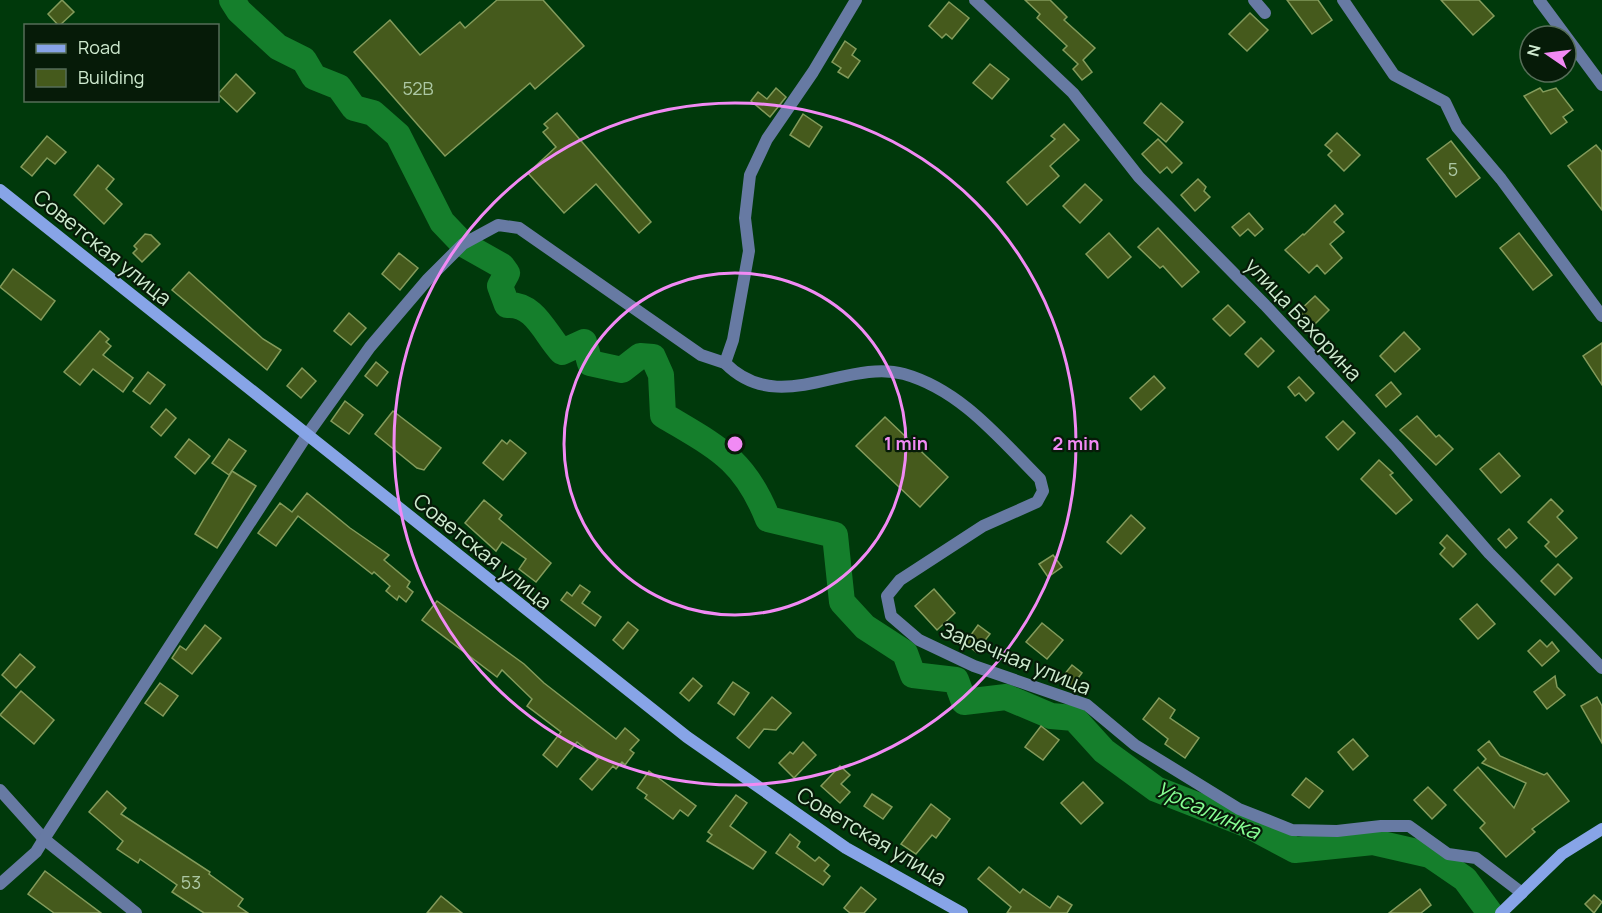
<svg xmlns="http://www.w3.org/2000/svg" width="1602" height="913" font-family="Manrope,sans-serif">
  <rect width="100%" height="100%" fill="#00390b"/>
  <g fill="none" stroke-linecap="round" stroke-linejoin="round">
    <!-- river -->
    <path stroke="#157f2c" stroke-width="26" d="M232,0L239,11L278,47L304,60L314,77L339,87L354,108L373,113L398,135L442,222L463,244L502,266L507,273L500,286L507,305C535,303 545,334 562,352L584,342L590,363L622,370L640,356L653,357L661,375L663,415C716,447 744,458 768,519L835,535L842,602L865,627L905,653L913,675L956,680L964,702L1006,697L1051,716L1074,718L1104,751L1156,789L1248,825L1295,850L1373,842L1430,855L1465,879L1490,913"/>
  </g>
  <!-- building -->
  <g fill="#455a1c" stroke="#839b5b" stroke-width="1.5">
    <polygon points="62,0 74,12 59,26 48,14"/>
    <polygon points="497,0 543,0 584,46 535,89 530,83 445,156 354,52 390,20 420,55 460,22 465,28"/>
    <polygon points="1025,0 1050,0 1067,17 1064,20 1095,48 1083,60 1092,72 1082,80 1073,69 1078,64 1063,50 1067,46 1037,18 1040,14"/>
    <polygon points="1287,0 1318,0 1332,20 1312,34"/>
    <polygon points="1441,0 1479,0 1494,16 1473,35"/>
    <polygon points="949,2 969,18 952,39 946,34 942,38 929,26"/>
    <polygon points="1250,13 1268,30 1247,51 1229,34"/>
    <polygon points="845,41 856,49 852,55 860,61 848,78 838,72 841,68 832,62"/>
    <polygon points="990,64 1009,79 992,99 973,83"/>
    <polygon points="236,74 255,93 237,112 218,94"/>
    <polygon points="776,88 786,97 770,117 751,101 758,92 767,99"/>
    <polygon points="1540,88 1543,92 1556,88 1573,110 1563,117 1567,122 1551,134 1524,96"/>
    <polygon points="1161,103 1183,122 1166,142 1144,123"/>
    <polygon points="557,113 651,222 639,233 596,184 564,213 528,173 556,147 543,132 548,128 544,124"/>
    <polygon points="803,114 822,127 809,147 790,135"/>
    <polygon points="1064,124 1079,140 1050,166 1059,176 1027,205 1007,182 1055,139 1051,136"/>
    <polygon points="1337,133 1360,155 1344,171 1328,155 1332,151 1325,145"/>
    <polygon points="47,136 66,152 55,164 47,158 32,176 21,167"/>
    <polygon points="1158,139 1182,163 1172,173 1167,167 1160,173 1142,154"/>
    <polygon points="1451,141 1480,178 1456,197 1427,159"/>
    <polygon points="1596,145 1602,152 1602,210 1568,166"/>
    <polygon points="98,165 114,179 106,189 122,204 104,224 74,195"/>
    <polygon points="1198,179 1206,187 1204,191 1210,197 1195,211 1181,195"/>
    <polygon points="1085,184 1102,200 1080,223 1063,206"/>
    <polygon points="1335,205 1343,214 1334,222 1344,232 1330,244 1342,258 1325,274 1317,265 1309,273 1285,250 1303,234 1304,235"/>
    <polygon points="1249,213 1263,229 1255,236 1248,229 1240,236 1232,227"/>
    <polygon points="1158,228 1199,272 1182,287 1163,266 1160,268 1138,247"/>
    <polygon points="1109,233 1131,257 1108,278 1086,254"/>
    <polygon points="1519,233 1552,275 1533,290 1500,248"/>
    <polygon points="145,234 151,235 160,244 142,262 133,253 137,249 134,246"/>
    <polygon points="399,253 418,268 400,290 382,274"/>
    <polygon points="13,269 55,301 41,320 0,287"/>
    <polygon points="189,272 263,339 281,350 267,370 172,290"/>
    <polygon points="1315,296 1329,310 1313,326 1299,311"/>
    <polygon points="1228,305 1245,322 1230,336 1213,319"/>
    <polygon points="349,313 366,328 351,345 334,331"/>
    <polygon points="100,331 109,339 106,342 111,346 103,355 133,378 123,392 93,369 80,385 64,372"/>
    <polygon points="1404,332 1420,349 1395,372 1380,356"/>
    <polygon points="1261,338 1274,351 1258,367 1245,354"/>
    <polygon points="1602,343 1602,385 1583,356"/>
    <polygon points="376,362 388,372 377,386 365,376"/>
    <polygon points="302,368 316,381 301,398 287,386"/>
    <polygon points="148,372 165,385 150,404 133,391"/>
    <polygon points="1154,376 1165,388 1141,410 1130,398"/>
    <polygon points="1299,377 1314,393 1306,401 1299,393 1295,396 1288,387"/>
    <polygon points="1391,382 1401,394 1386,407 1376,395"/>
    <polygon points="345,401 363,415 349,434 331,421"/>
    <polygon points="166,409 176,418 161,436 151,427"/>
    <polygon points="393,411 441,448 424,470 417,468 375,434"/>
    <polygon points="1417,416 1436,437 1439,435 1453,449 1436,465 1400,430"/>
    <polygon points="885,417 948,477 920,507 856,446"/>
    <polygon points="1343,421 1355,433 1338,450 1326,437"/>
    <polygon points="189,439 210,456 195,474 175,457"/>
    <polygon points="229,439 246,451 229,475 212,463"/>
    <polygon points="502,440 507,444 510,440 526,453 503,480 483,463"/>
    <polygon points="1499,453 1520,476 1501,493 1480,469"/>
    <polygon points="1379,460 1393,473 1390,475 1412,500 1396,514 1361,479"/>
    <polygon points="232,471 256,486 217,548 195,534"/>
    <polygon points="307,493 350,528 389,555 384,560 410,582 407,587 413,592 406,602 399,596 397,600 386,591 390,586 374,572 372,574 298,516 276,546 258,533 280,503 292,512"/>
    <polygon points="1551,499 1563,511 1557,517 1577,538 1556,557 1545,546 1549,542 1528,522"/>
    <polygon points="484,500 502,515 499,519 551,563 536,582 519,569 526,559 502,542 496,551 465,523"/>
    <polygon points="1131,515 1145,528 1121,554 1107,542"/>
    <polygon points="1509,529 1517,538 1506,548 1498,539"/>
    <polygon points="1447,535 1466,554 1453,567 1440,554 1445,548 1440,543"/>
    <polygon points="1053,555 1062,567 1048,577 1039,564"/>
    <polygon points="1558,564 1572,578 1555,595 1541,581"/>
    <polygon points="580,585 590,592 582,603 601,617 595,626 561,600 567,592 572,596"/>
    <polygon points="934,589 955,613 937,630 915,606"/>
    <polygon points="437,601 524,664 544,683 616,739 625,728 639,740 630,750 634,753 625,765 622,762 616,769 613,766 592,790 580,779 598,759 577,742 557,767 543,755 561,732 527,706 532,699 502,670 497,677 422,620"/>
    <polygon points="1477,604 1495,624 1478,639 1460,619"/>
    <polygon points="628,622 638,630 623,649 613,640"/>
    <polygon points="1042,623 1063,640 1047,659 1026,642"/>
    <polygon points="205,625 221,638 192,674 172,658 180,646 186,650"/>
    <polygon points="978,625 990,634 976,652 965,643"/>
    <polygon points="1540,640 1547,647 1552,642 1559,651 1542,666 1528,651"/>
    <polygon points="20,654 35,667 16,688 2,675"/>
    <polygon points="1072,665 1082,673 1070,689 1059,681"/>
    <polygon points="1555,676 1557,687 1565,695 1547,709 1534,692"/>
    <polygon points="693,678 702,686 689,701 680,693"/>
    <polygon points="733,682 749,693 734,715 718,703"/>
    <polygon points="160,683 178,696 163,716 145,703"/>
    <polygon points="21,691 54,720 34,744 0,715"/>
    <polygon points="772,697 791,713 776,730 764,729 749,748 737,738"/>
    <polygon points="1597,697 1602,706 1602,743 1581,706"/>
    <polygon points="1159,698 1175,710 1170,718 1199,738 1185,758 1165,744 1168,739 1143,719"/>
    <polygon points="1041,726 1059,740 1043,760 1025,747"/>
    <polygon points="1353,739 1368,756 1353,770 1338,752"/>
    <polygon points="1489,741 1500,756 1544,775 1547,773 1569,801 1532,829 1535,832 1506,857 1480,828 1485,823 1454,790 1478,767 1514,808 1526,783 1482,763 1486,759 1478,750"/>
    <polygon points="803,742 816,755 794,778 779,763 790,752 793,754"/>
    <polygon points="840,766 850,775 841,784 850,792 840,803 821,786"/>
    <polygon points="649,771 696,806 688,816 680,810 673,819 645,798 647,795 637,788"/>
    <polygon points="1306,778 1323,791 1309,808 1292,795"/>
    <polygon points="1083,782 1103,803 1081,824 1061,803"/>
    <polygon points="1428,787 1446,805 1432,819 1414,800"/>
    <polygon points="107,791 126,808 121,814 210,872 209,874 243,899 238,906 248,913 204,913 172,892 177,885 140,859 138,863 117,849 123,841 89,812"/>
    <polygon points="872,794 892,807 883,819 864,806"/>
    <polygon points="736,795 747,803 730,826 766,852 753,869 707,841 712,835 708,832"/>
    <polygon points="931,804 950,819 936,838 932,835 916,854 901,844"/>
    <polygon points="790,834 800,842 797,847 815,861 819,857 829,865 824,871 830,876 823,885 776,853"/>
    <polygon points="989,867 1020,893 1023,889 1050,908 1058,896 1072,905 1067,913 1007,913 1011,907 978,879"/>
    <polygon points="45,871 101,913 54,913 28,894"/>
    <polygon points="861,887 876,899 864,913 850,913 844,908"/>
    <polygon points="1420,889 1431,905 1421,913 1389,913"/>
    <polygon points="1594,895 1602,902 1594,913 1585,904"/>
    <polygon points="441,896 462,913 427,913"/>
  </g>
  <g fill="none" stroke-linecap="round" stroke-linejoin="round">
    <!-- street -->
    <g stroke="#677aa3" stroke-width="12">
      <polyline points="975,0 1073,93 1139,177 1265,305 1396,446 1489,553 1602,668"/>
      <polyline points="1254,0 1265,13"/>
      <polyline points="1343,0 1394,75 1445,102 1457,127 1501,179 1602,316"/>
      <polyline points="1539,0 1602,85"/>
      <path d="M725,363C779,418 846,358 904,374C961,390 1000,439 1040,479L1043,491L1037,502L983,526L900,580L887,596L891,616L919,640L974,666L1087,705L1135,745L1239,809L1292,830L1337,831L1381,826H1409L1448,854L1476,858L1522,893"/>
      <polyline points="0,790 44,839 136,913"/>
      <polyline points="0,884 36,852 44,839 307,435 370,347 428,279 463,244 498,225 519,228 701,355 725,363 733,340 749,251 745,218 750,175 767,139 813,72 856,0"/>
    </g>
    <!-- secondary -->
    <g stroke="#87a4e7" stroke-width="12">
      <polyline points="0,190 687,737 846,848 962,913"/>
      <polyline points="1501,913 1562,854 1602,829"/>
    </g>
  </g>
  <!-- distance rings -->
  <g fill="none" stroke="#f18af4" stroke-width="3">
    <circle cx="735" cy="444" r="171"/>
    <circle cx="735" cy="444" r="341"/>
  </g>
  <g text-anchor="middle" dominant-baseline="central" stroke-width="4.5" stroke-linejoin="round" paint-order="stroke">
    <!-- number labels -->
    <g font-size="18" fill="#acc7a3">
      <text x="418" y="88">52В</text>
      <text x="1453" y="169">5</text>
      <text x="191" y="882">53</text>
    </g>
    <!-- street labels -->
    <g font-size="21" fill="#cfebd0" stroke="#061b08">
      <text transform="translate(103 247) rotate(39)">Советская улица</text>
      <text transform="translate(1304 319) rotate(47)">улица Бахорина</text>
      <text transform="translate(483 551) rotate(39)">Советская улица</text>
      <text transform="translate(1016 658) rotate(22)">Заречная улица</text>
      <text transform="translate(872 836) rotate(31)">Советская улица</text>
    </g>
    <!-- water labels -->
    <g font-size="22" font-style="italic" fill="#88ff94" stroke="#061b08">
      <text transform="translate(1208 810) rotate(24)">Урсалинка</text>
    </g>
  </g>
  <circle cx="735" cy="444" r="9" fill="#f18af4" stroke="#061b08" stroke-width="3"/>
  <g font-size="18" text-anchor="middle" font-weight="bold" fill="#f18af4" stroke="#061b08" stroke-width="4.5" stroke-linejoin="round" paint-order="stroke">
    <text x="906" y="450">1 min</text>
    <text x="1076" y="450">2 min</text>
  </g>
  <!-- legend -->
  <rect x="24" y="24" width="195" height="78" fill="#061b08" stroke="#566e58" stroke-width="1.5"/>
  <rect x="36" y="44" width="30" height="9" fill="#87a4e7" stroke="#566e58" stroke-width="1.5"/>
  <text x="78" y="54" font-size="18" fill="#cfebd0">Road</text>
  <rect x="36" y="69" width="30" height="18" fill="#455a1c" stroke="#566e58" stroke-width="1.5"/>
  <text x="78" y="84" font-size="18" fill="#cfebd0">Building</text>
  <!-- north arrow -->
  <g transform="translate(1548 54) rotate(284)"><circle r="28" fill="#061b08" stroke="#566e58" stroke-width="1.5"/>
  <path d="M0-4.5L10 22L0 15L-10 22Z" fill="#f18af4"/>
  <text y="-9" font-size="16" font-weight="bold" text-anchor="middle" fill="#cfebd0">N</text>
  </g>
</svg>
